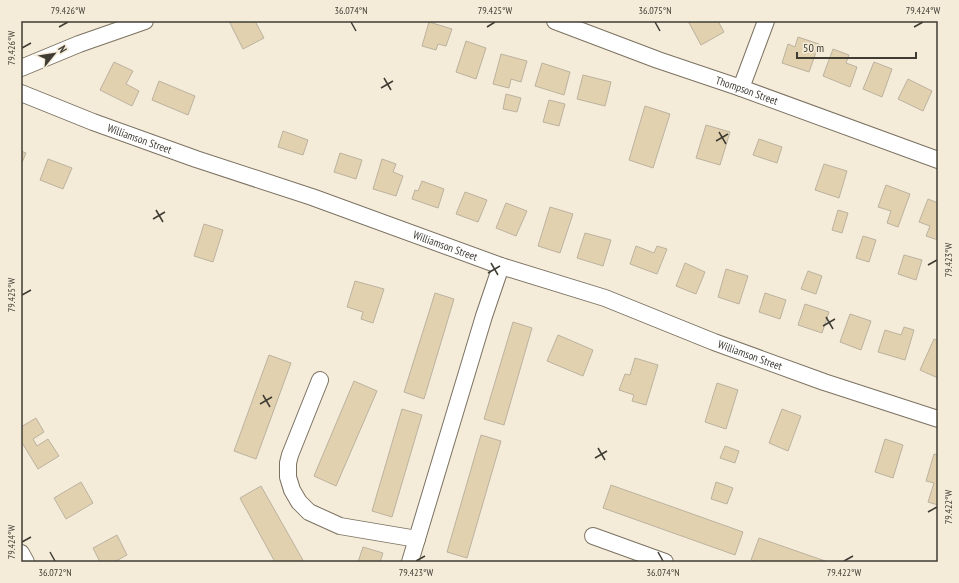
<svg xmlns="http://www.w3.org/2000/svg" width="959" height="583" font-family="'PT Sans Narrow',sans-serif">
  <rect width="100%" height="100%" fill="#f4ebd8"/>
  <!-- building -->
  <g fill="#e2d1ae" stroke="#bbb2a0">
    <polygon points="233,21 255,21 264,38 243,49 230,23"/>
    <polygon points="688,21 718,21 724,32 701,45"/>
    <polygon points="429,22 452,29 446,46 438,44 436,50 422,46"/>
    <polygon points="798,37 819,44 809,72 782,63 788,44 795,47"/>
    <polygon points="466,41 486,48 476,79 456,72"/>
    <polygon points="833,49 849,55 846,63 857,67 850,87 823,76"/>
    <polygon points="501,54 527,61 521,82 511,79 509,88 493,84"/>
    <polygon points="114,62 133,71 126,84 139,91 132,106 100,90"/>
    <polygon points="874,62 892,69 882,97 863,89"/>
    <polygon points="542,63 570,72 564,95 535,86"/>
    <polygon points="583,75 611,82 605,106 577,99"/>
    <polygon points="908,79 932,91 923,111 898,99"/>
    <polygon points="159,81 195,96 188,115 152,100"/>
    <polygon points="506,94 521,98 517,112 503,109"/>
    <polygon points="549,100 565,104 559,126 543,122"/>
    <polygon points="645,106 670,114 653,168 629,160"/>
    <polygon points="706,125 730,132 720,165 696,158"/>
    <polygon points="283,131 308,140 303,155 278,147"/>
    <polygon points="759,139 782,147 777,163 753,155"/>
    <polygon points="21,151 26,153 21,165"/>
    <polygon points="340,153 362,160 356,179 334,172"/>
    <polygon points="48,159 72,168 63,189 40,180"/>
    <polygon points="382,159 396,164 393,172 403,176 396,196 373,189"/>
    <polygon points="824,164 847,171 839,198 815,190"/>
    <polygon points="422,181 444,189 438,208 412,199 415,190 418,191"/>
    <polygon points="886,185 910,194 898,227 887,223 891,211 878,207"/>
    <polygon points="465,192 487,200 478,222 456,214"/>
    <polygon points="928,199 938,203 938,240 926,236 930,226 919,222"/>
    <polygon points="506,203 527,211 516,236 496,228"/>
    <polygon points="550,207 573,214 560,253 538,246"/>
    <polygon points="838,210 848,213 842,233 832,230"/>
    <polygon points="204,224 223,230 213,262 194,256"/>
    <polygon points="585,233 611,240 603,266 577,258"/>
    <polygon points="863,236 876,240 869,262 856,258"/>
    <polygon points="636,246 654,253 657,246 667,249 657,274 630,264"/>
    <polygon points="904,255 922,260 916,280 898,274"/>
    <polygon points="685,263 705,272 696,294 676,286"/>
    <polygon points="726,269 748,276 739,304 718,297"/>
    <polygon points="808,271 822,276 816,294 801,289"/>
    <polygon points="355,281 384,289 373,323 361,319 363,312 347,307"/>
    <polygon points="435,293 454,299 424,399 404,392"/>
    <polygon points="765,293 786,300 780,319 759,312"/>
    <polygon points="805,304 829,312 822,333 798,325"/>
    <polygon points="850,314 871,321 861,350 840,342"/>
    <polygon points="513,322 532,328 504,425 484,419"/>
    <polygon points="904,327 914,330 905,360 878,352 885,330 901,335"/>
    <polygon points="558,335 593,350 583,376 547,361"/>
    <polygon points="934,339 938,341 938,378 920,370"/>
    <polygon points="269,355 291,363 256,459 234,451"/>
    <polygon points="635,358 658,365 646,405 632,401 634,395 619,390 625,374 630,375"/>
    <polygon points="354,381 377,391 336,486 314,476"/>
    <polygon points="717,383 738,390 726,429 705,422"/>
    <polygon points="402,409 422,415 392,517 372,511"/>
    <polygon points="782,409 801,416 788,451 769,443"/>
    <polygon points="36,418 44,432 33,439 37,446 48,439 59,456 38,469 21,441 21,427"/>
    <polygon points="481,435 501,441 467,558 447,552"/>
    <polygon points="885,439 903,445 893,478 875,472"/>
    <polygon points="725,446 739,451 735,463 720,458"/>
    <polygon points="934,454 938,455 938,505 928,502 934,483 926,481"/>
    <polygon points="81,482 93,503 66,519 54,498"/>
    <polygon points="716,482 733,488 727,504 711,499"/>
    <polygon points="611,485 743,532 735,555 603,508"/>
    <polygon points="261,486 304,562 275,562 240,498"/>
    <polygon points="117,535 127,555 114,562 100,562 93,548"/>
    <polygon points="759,538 828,562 756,562 751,560"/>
    <polygon points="363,547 383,553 380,562 358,562"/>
  </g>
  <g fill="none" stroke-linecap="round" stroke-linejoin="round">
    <defs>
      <g id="minor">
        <path id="s1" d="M555,21L658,60L741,88L938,160"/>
        <polyline points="21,68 79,44 145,21"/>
        <polyline points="741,88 766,21"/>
        <path id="s2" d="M21,93L93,122L196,159L312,197L501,266L605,298L714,342L824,382L938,419"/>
        <polyline points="320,380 290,455 288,463 288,477 292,490 299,502 309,512 340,526 417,539"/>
        <polyline points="593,536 665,562"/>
        <polyline points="21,553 26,562"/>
        <polyline points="410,562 484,316 501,266"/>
      </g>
    </defs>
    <!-- minor casing -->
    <use href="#minor" stroke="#7b7262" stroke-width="18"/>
    <!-- minor -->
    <use href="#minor" stroke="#fff" stroke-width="16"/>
  </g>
  <!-- ticks -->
  <path fill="none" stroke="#3f3c34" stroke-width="1.5" d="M351,22L356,31M655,22L660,31M59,27L68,22M487,27L495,22M914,27L923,22M22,48L31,43M384,78L391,90M381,88L393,81M719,132L726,144M716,141L728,134M156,210L163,222M153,219L165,212M491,263L498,275M928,265L937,260M488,273L500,266M22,295L31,290M826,317L833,329M823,326L835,319M263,395L270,407M260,404L272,397M598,448L605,460M595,458L607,451M928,512L937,507M22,542L31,537M50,552L55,561M658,552L663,561M416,561L425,556M844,561L853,556"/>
  <g text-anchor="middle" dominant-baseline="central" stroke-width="3" stroke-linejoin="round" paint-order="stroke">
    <!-- street labels -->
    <g font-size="11" fill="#3f3c34" stroke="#f4ebd8">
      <text stroke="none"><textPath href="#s1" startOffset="204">Thompson Street</textPath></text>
      <text stroke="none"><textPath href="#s2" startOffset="127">Williamson Street</textPath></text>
      <text stroke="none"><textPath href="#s2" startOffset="451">Williamson Street</textPath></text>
      <text stroke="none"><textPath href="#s2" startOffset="775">Williamson Street</textPath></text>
    </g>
  </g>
  <!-- border -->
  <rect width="959" height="583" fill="none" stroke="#f4ebd8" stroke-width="44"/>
  <!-- north arrow -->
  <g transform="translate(54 54) rotate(60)" stroke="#f4ebd8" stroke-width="3" paint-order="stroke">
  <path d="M0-3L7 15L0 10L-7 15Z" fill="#3f3c34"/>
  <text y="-6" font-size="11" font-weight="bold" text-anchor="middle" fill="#3f3c34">N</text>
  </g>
  <!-- scale -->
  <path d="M797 52v6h119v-6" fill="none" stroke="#3f3c34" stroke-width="2"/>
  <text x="803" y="52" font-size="12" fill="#3f3c34" stroke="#f4ebd8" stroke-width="3" paint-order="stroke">50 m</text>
  <rect x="22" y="22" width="915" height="539" fill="none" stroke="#3f3c34" stroke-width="1.5"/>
  <g font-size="10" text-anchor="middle" fill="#3f3c34">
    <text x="68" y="14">79.426°W</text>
    <text x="351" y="14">36.074°N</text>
    <text x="495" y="14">79.425°W</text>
    <text x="655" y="14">36.075°N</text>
    <text x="923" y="14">79.424°W</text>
    <text transform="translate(11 48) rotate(-90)" y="4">79.426°W</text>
    <text transform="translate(948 260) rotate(-90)" y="4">79.423°W</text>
    <text transform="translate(11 295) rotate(-90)" y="4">79.425°W</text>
    <text transform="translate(948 507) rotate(-90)" y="4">79.422°W</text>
    <text transform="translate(11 542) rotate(-90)" y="4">79.424°W</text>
    <text x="55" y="576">36.072°N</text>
    <text x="416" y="576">79.423°W</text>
    <text x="663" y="576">36.074°N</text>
    <text x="844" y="576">79.422°W</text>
  </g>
</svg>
